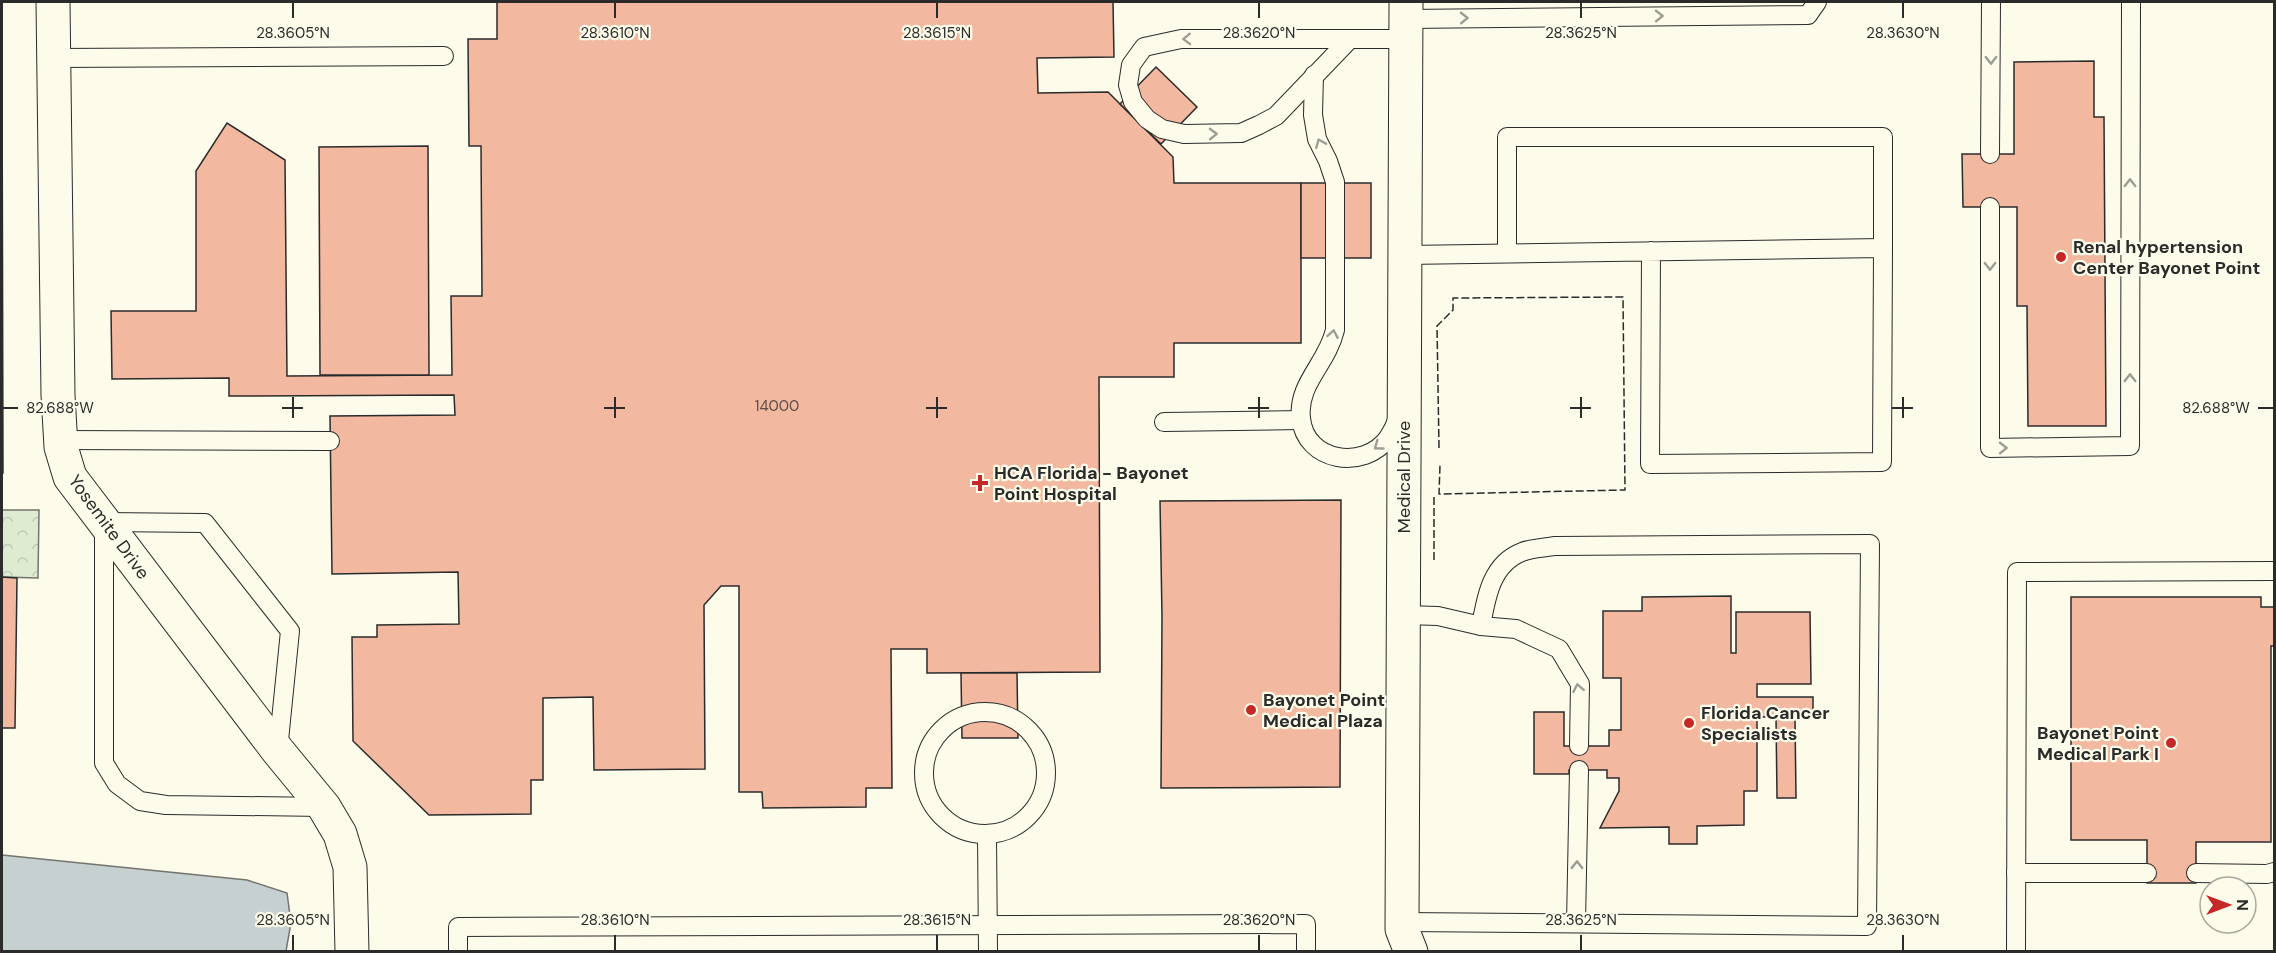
<svg xmlns="http://www.w3.org/2000/svg" width="2276" height="953" font-family="'DM Sans',sans-serif">
  <defs>
    <pattern id="forest-crowns" width="20" height="18" patternUnits="userSpaceOnUse" patternTransform="scale(1.5)"><rect width="20" height="18" fill="#deebd1"/><path d="M2 6a3 3 0 1 1 6 0M12 15a3 3 0 1 1 6 0" fill="none" stroke="#bfcab4"/></pattern>
  </defs>
  <rect width="100%" height="100%" fill="#fdfbea"/>
  <!-- forest -->
  <polygon fill="url(#forest-crowns)" stroke="#74746e" stroke-width="1.5" points="2,510 39,510 38,578 2,577"/>
  <!-- water -->
  <polygon fill="#c7d0d0" stroke="#74746e" stroke-width="1.5" points="2,855 247,880 287,893 291,923 286,951 2,951"/>
  <!-- building -->
  <g fill="#f2b8a0" stroke="#2b2b2b" stroke-width="1.5">
    <polygon points="497,2 1113,2 1114,57 1037,58 1038,93 1108,92 1173,157 1174,183 1301,183 1301,343 1174,343 1174,377 1099,377 1100,672 927,673 927,649 891,649 892,788 866,788 866,807 763,808 762,792 739,792 739,586 721,586 704,605 705,769 594,770 593,697 543,698 543,780 531,780 531,814 429,815 353,741 352,637 377,637 377,625 459,624 458,572 332,574 330,416 455,415 454,395 229,396 229,378 112,379 111,311 196,311 196,171 227,123 285,160 287,376 452,375 451,296 482,296 481,146 469,146 468,39 497,39"/>
    <polygon points="2,54 3,473 2,473"/>
    <polygon points="2094,61 2094,117 2104,117 2106,426 2028,426 2027,306 2017,306 2017,207 1963,207 1962,154 2014,154 2014,62"/>
    <polygon points="1156,67 1197,107 1161,144 1120,104"/>
    <polygon points="428,146 429,375 320,375 319,147"/>
    <rect x="1301" y="183" width="70" height="75"/>
    <polygon points="1341,500 1340,787 1161,788 1162,616 1160,501"/>
    <polygon points="2,577 17,578 15,728 2,728"/>
    <polygon points="1731,596 1731,653 1736,653 1736,612 1810,612 1811,684 1757,684 1757,697 1813,697 1813,717 1795,717 1796,798 1777,798 1776,717 1757,717 1757,791 1744,791 1744,825 1697,826 1697,844 1669,844 1669,827 1600,828 1619,791 1619,778 1607,778 1607,770 1569,770 1569,774 1534,774 1534,712 1564,712 1564,746 1609,746 1609,730 1621,730 1621,678 1603,678 1603,611 1642,611 1642,597"/>
    <polygon points="2071,597 2261,597 2261,607 2274,607 2274,646 2271,646 2271,842 2196,842 2196,883 2147,883 2147,840 2071,840"/>
    <polygon points="961,673 1017,673 1018,738 962,738"/>
  </g>
  <g fill="none" stroke-linecap="round" stroke-linejoin="round">
    <defs>
      <g id="service">
        <polyline points="1406,19 1808,15 1817,2"/>
        <polyline points="1350,39 1276,116 1259,125 1241,133 1184,134 1162,129 1147,119 1133,102 1128,85 1131,65 1144,47 1181,39 1406,39"/>
        <polyline points="54,58 444,56"/>
        <path d="M1314,75L1313,115L1317,139L1328,161L1335,182V330C1327,364 1297,384 1301,418C1305,462 1364,471 1388,438C1392,432 1396,424 1398,417"/>
        <polyline points="1990,154 1991,2"/>
        <polyline points="1990,207 1990,448 2130,446 2131,2"/>
        <polyline points="1507,253 1507,137 1883,137 1883,248"/>
        <polyline points="1405,255 1883,248 1882,462 1650,464 1651,251"/>
        <polyline points="1164,422 1301,420"/>
        <polyline points="61,440 330,441"/>
        <polyline points="1481,626 1516,629 1559,649 1580,684 1579,746"/>
        <circle cx="985" cy="773" r="61"/>
        <polyline points="278,750 290,631 205,523 104,522 104,763 117,784 140,801 166,805 324,807"/>
        <polyline points="987,835 988,952"/>
        <polyline points="2016,873 2147,873"/>
        <polyline points="2196,873 2267,874 2274,872"/>
        <path d="M1402,922L1867,926L1870,544L1554,546C1544,548 1532,548 1522,552C1491,564 1486,598 1481,626L1438,616L1404,615"/>
        <polyline points="1576,923 1579,770"/>
        <polyline points="458,952 458,927 1306,924 1306,952"/>
        <polyline points="2016,952 2017,572 2274,571"/>
      </g>
      <g id="minor">
        <polyline points="53,2 58,395 61,447 70,477 278,751 324,807 340,834 350,867 352,952"/>
        <polyline points="1406,2 1402,929 1411,952"/>
      </g>
    </defs>
    <!-- service casing -->
    <use href="#service" stroke="#2b2b2b" stroke-width="20"/>
    <!-- minor casing -->
    <use href="#minor" stroke="#2b2b2b" stroke-width="35"/>
    <!-- service -->
    <use href="#service" stroke="#fdfbea" stroke-width="18"/>
    <!-- minor -->
    <use href="#minor" stroke="#fdfbea" stroke-width="33"/>
    <!-- fence -->
    <g stroke="#2b2b2b" stroke-width="1.5" stroke-dasharray="8 3" stroke-linecap="butt">
      <polyline points="1439,448 1437,326 1453,310 1453,298 1623,297 1625,490 1439,494 1440,465"/>
      <polyline points="1434,497 1434,560"/>
    </g>
  </g>
  <!-- one-way arrows -->
  <defs><path id="oneway-chevron" d="M-2-3.5L2.5 0L-2 3.5" fill="none" stroke-width="1.6" stroke-linecap="round" stroke-linejoin="round" transform="scale(1.5)"/></defs>
  <g stroke="#9e9d94">
    <use href="#oneway-chevron" transform="translate(1659 16) rotate(-1)"/>
    <use href="#oneway-chevron" transform="translate(1464 18) rotate(-1)"/>
    <use href="#oneway-chevron" transform="translate(1187 39) rotate(178)"/>
    <use href="#oneway-chevron" transform="translate(1991 60) rotate(90)"/>
    <use href="#oneway-chevron" transform="translate(1213 134) rotate(-1)"/>
    <use href="#oneway-chevron" transform="translate(1320 143) rotate(-112)"/>
    <use href="#oneway-chevron" transform="translate(2130 183) rotate(-90)"/>
    <use href="#oneway-chevron" transform="translate(1990 266) rotate(90)"/>
    <use href="#oneway-chevron" transform="translate(1333 334) rotate(-80)"/>
    <use href="#oneway-chevron" transform="translate(2130 378) rotate(-90)"/>
    <use href="#oneway-chevron" transform="translate(1378 446) rotate(144)"/>
    <use href="#oneway-chevron" transform="translate(2003 448) rotate(-1)"/>
    <use href="#oneway-chevron" transform="translate(1578 688) rotate(-101)"/>
    <use href="#oneway-chevron" transform="translate(1577 865) rotate(-89)"/>
  </g>
  <!-- ticks -->
  <path fill="none" stroke="#2b2b2b" stroke-width="2" d="M293,3V18M615,3V18M937,3V18M1259,3V18M1581,3V18M1903,3V18M293,397V418M615,397V418M937,397V418M1259,397V418M1581,397V418M1903,397V418M3,408H18M282,408H303M604,408H625M926,408H947M1248,408H1269M1570,408H1591M1892,408H1913M2258,408H2273M293,935V950M615,935V950M937,935V950M1259,935V950M1581,935V950M1903,935V950"/>
  <!-- markers -->
  <g fill="#c62828" stroke="#fdfbea" stroke-width="2">
    <circle cx="2061" cy="257" r="6"/>
    <path d="M977 474h6v6h6v6h-6v6h-6v-6h-6v-6h6z"/>
    <circle cx="1251" cy="710" r="6"/>
    <circle cx="1689" cy="723" r="6"/>
    <circle cx="2171" cy="743" r="6"/>
  </g>
  <g text-anchor="middle" dominant-baseline="central" stroke-width="4.5" stroke-linejoin="round" paint-order="stroke">
    <!-- number labels -->
    <g font-size="15" fill="#5d4e48">
      <text x="777" y="406">14000</text>
    </g>
    <!-- poi labels -->
    <g font-size="18" font-weight="bold" fill="#2b2b2b" stroke="#fdfbea" text-anchor="start">
      <text x="2073" y="247">Renal hypertension<tspan x="2073" dy="21">Center Bayonet Point</tspan></text>
      <text x="994" y="473">HCA Florida - Bayonet<tspan x="994" dy="21">Point Hospital</tspan></text>
      <text x="1263" y="700">Bayonet Point<tspan x="1263" dy="21">Medical Plaza</tspan></text>
      <text x="1701" y="713">Florida Cancer<tspan x="1701" dy="21">Specialists</tspan></text>
      <text x="2159" y="733" text-anchor="end">Bayonet Point<tspan x="2159" dy="21">Medical Park I</tspan></text>
    </g>
    <!-- street labels -->
    <g font-size="18" fill="#2b2b2b" stroke="#fdfbea">
      <text transform="translate(1404 477) rotate(-90)">Medical Drive</text>
      <text transform="translate(109 527) rotate(54)">Yosemite Drive</text>
    </g>
  </g>
  <g font-size="15" text-anchor="middle" fill="#2b2b2b" stroke="#fdfbea" stroke-width="4.5" stroke-linejoin="round" paint-order="stroke">
    <text x="293" y="38">28.3605°N</text>
    <text x="615" y="38">28.3610°N</text>
    <text x="937" y="38">28.3615°N</text>
    <text x="1259" y="38">28.3620°N</text>
    <text x="1581" y="38">28.3625°N</text>
    <text x="1903" y="38">28.3630°N</text>
    <text x="2216" y="413">82.688°W</text>
    <text x="60" y="413">82.688°W</text>
    <text x="293" y="925">28.3605°N</text>
    <text x="615" y="925">28.3610°N</text>
    <text x="937" y="925">28.3615°N</text>
    <text x="1259" y="925">28.3620°N</text>
    <text x="1581" y="925">28.3625°N</text>
    <text x="1903" y="925">28.3630°N</text>
  </g>
  <!-- border -->
  <rect width="2276" height="953" fill="none" stroke="#2b2b2b" stroke-width="6"/>
  <!-- north arrow -->
  <g transform="translate(2228 905) rotate(90)"><circle r="28" fill="#fdfbea" stroke="#a9a89e" stroke-width="1.5"/>
  <path d="M0-4.5L10 22L0 15L-10 22Z" fill="#c62828"/>
  <text y="-9" font-size="16" font-weight="bold" text-anchor="middle" fill="#2b2b2b">N</text>
  </g>
</svg>
